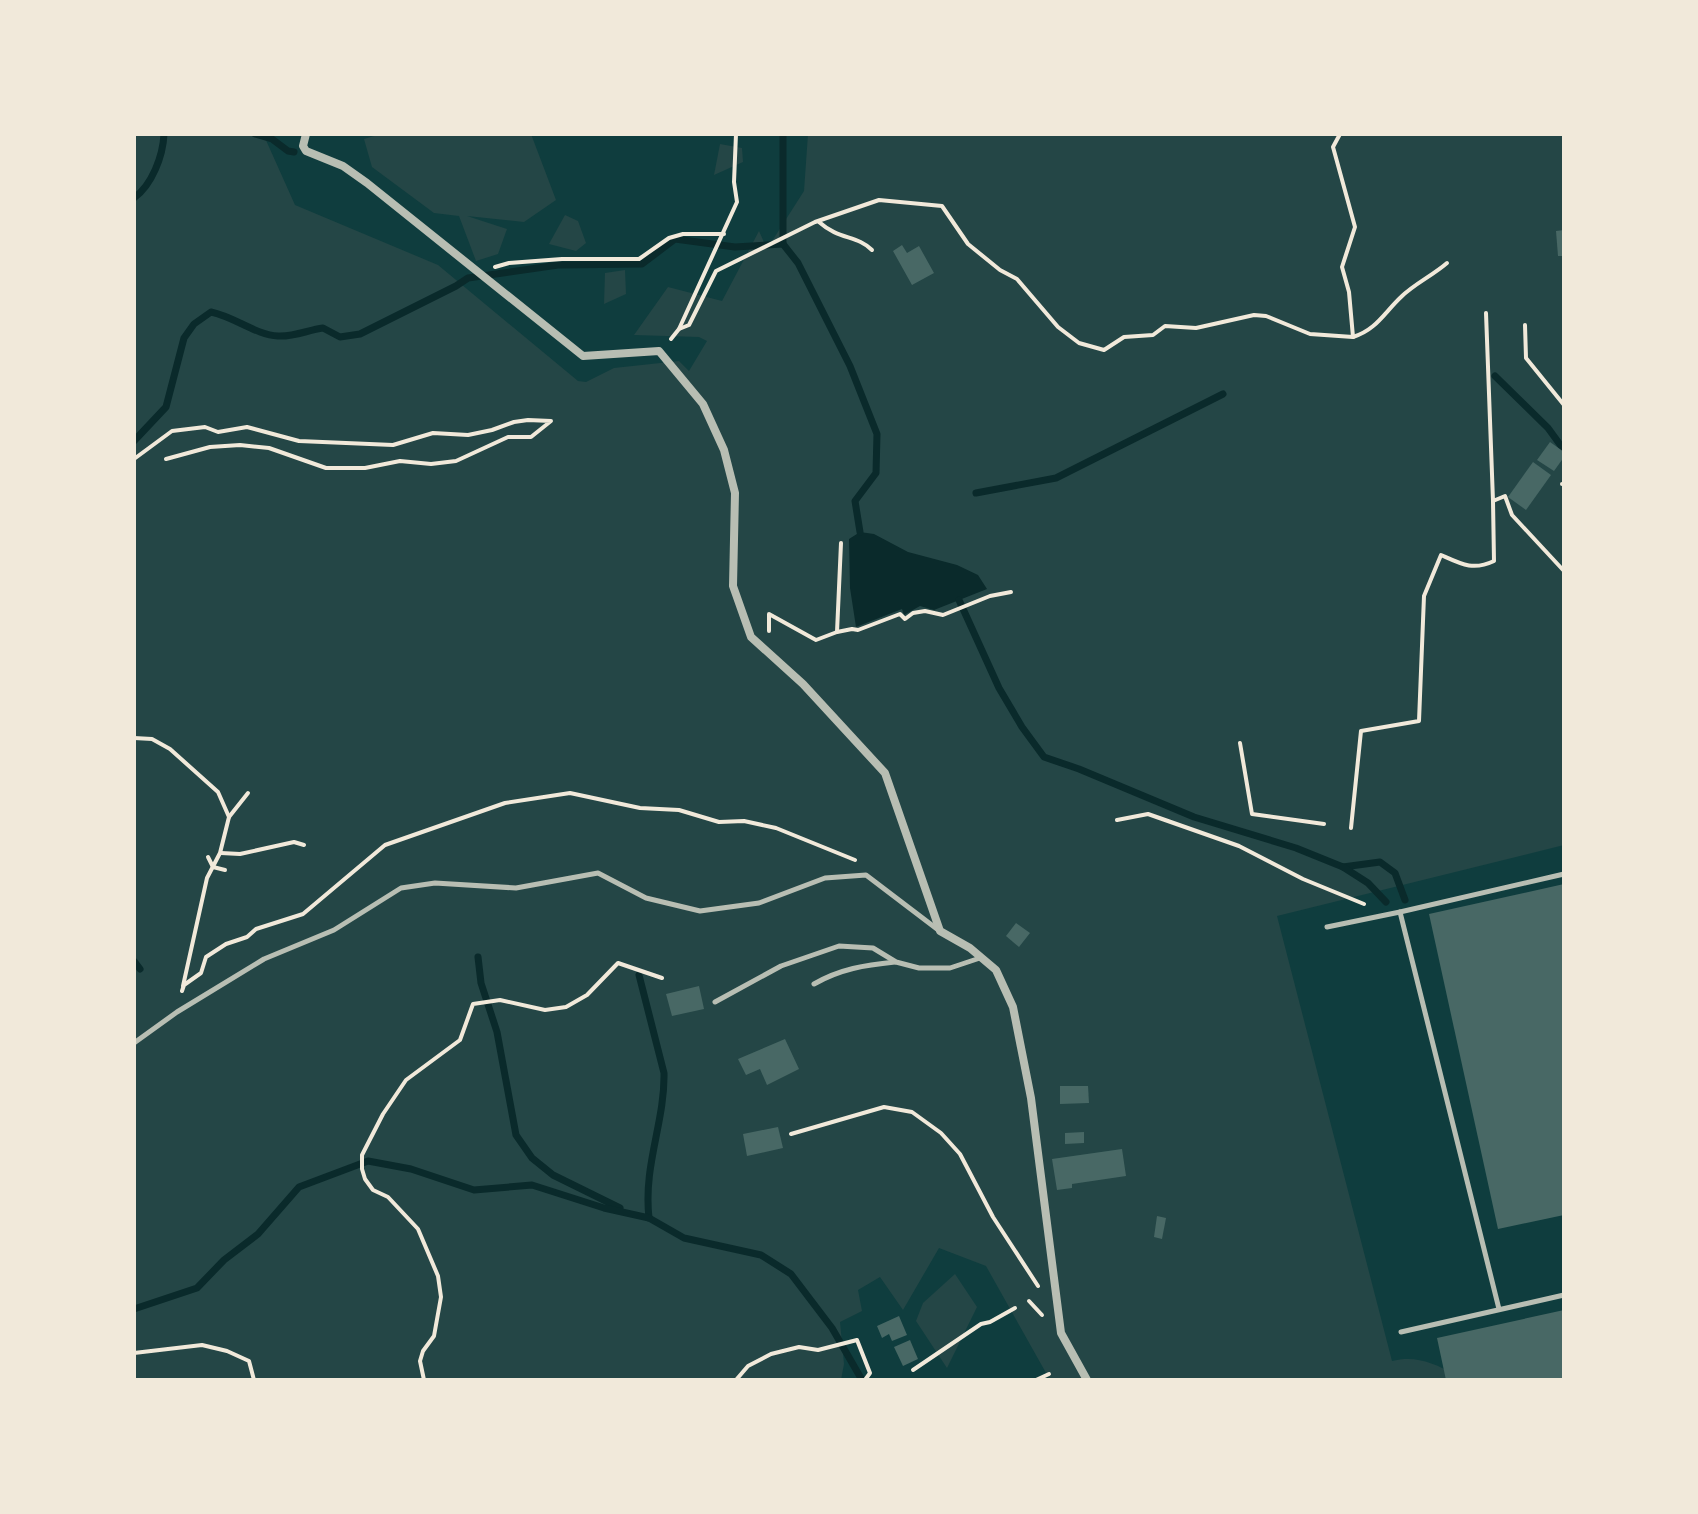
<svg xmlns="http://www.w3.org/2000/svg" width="1698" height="1514" font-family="'Golos Text',sans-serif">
  <rect width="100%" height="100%" fill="#0f3d3e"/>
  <!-- green -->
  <g fill="#244646">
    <path d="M134,134H252L265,138L295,205L438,265L578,381L586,382L614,368L679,361L689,371L707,341L699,337L634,335L668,287L722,301L759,231L767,249L804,191L808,134H1564V845L1277,916L1392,1361C1415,1355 1434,1363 1454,1374L1449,1380H1050L986,1266L939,1248L903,1310L880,1277L858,1290L862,1311L840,1322L844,1364L841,1380H134Z"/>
    <polygon points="381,134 531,134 556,200 524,222 467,216 507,229 498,254 476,261 459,216 434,213 372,167 364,139"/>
    <polygon points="720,144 742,148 743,162 714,175"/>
    <polygon points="565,215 578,221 586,243 576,251 549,244"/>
    <polygon points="625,270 626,294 604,304 605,273"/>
    <polygon points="955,1274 977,1307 947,1368 916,1321 923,1303"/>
  </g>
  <!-- water -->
  <polygon fill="#0a2a2b" points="860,532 874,534 908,552 957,565 978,575 987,589 934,610 920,606 904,615 902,609 856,627 850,588 849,539"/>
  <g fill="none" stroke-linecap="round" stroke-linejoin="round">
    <!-- stream -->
    <g stroke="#0a2a2b" stroke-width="7">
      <polyline points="255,134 272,139 288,151 294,152"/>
      <polyline points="783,134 783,244 798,263 850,366 877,434 876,473 855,501 860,532"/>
      <path d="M134,198C152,185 163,156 164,134"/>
      <polyline points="1495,376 1548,428 1564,450"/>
      <path d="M134,441L166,407L184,338L194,324L211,312C235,317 256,335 278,336C294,337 308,330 323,328L340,337L360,334L456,286L468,278L558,265L642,264L675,239L735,247L783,244"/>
      <polyline points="976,493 1056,478 1223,394"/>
      <polyline points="959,600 999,688 1022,727 1044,757 1079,769 1194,817 1296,848 1343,867 1380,862 1395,873 1405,900"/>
      <polyline points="1343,867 1368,883 1386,902"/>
      <polyline points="478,957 481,983 497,1032 516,1135 532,1158 553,1175 620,1208"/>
      <polyline points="134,961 140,969"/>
      <path d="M639,975L664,1073C665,1122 643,1165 649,1218L647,1217"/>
      <polyline points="134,1309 197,1288 224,1260 258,1234 299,1187 368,1161 411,1169 474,1190 532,1185 604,1208 649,1218 684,1238 761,1255 791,1274 832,1328 862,1380"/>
    </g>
  </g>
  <!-- building -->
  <g fill="#486865">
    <polygon points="1564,230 1564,256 1558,256 1556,231"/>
    <polygon points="902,245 907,253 919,246 934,273 912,285 893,251"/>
    <polygon points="1550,442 1564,452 1564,457 1554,471 1537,460"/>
    <polygon points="1533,462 1551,475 1526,510 1508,497"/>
    <polygon points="1564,884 1564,1215 1498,1229 1429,914"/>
    <polygon points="1016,923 1030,933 1019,947 1006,936"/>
    <polygon points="699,986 704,1009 672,1016 666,994"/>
    <polygon points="785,1039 799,1069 767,1085 760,1069 746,1075 738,1059"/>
    <polygon points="1060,1086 1088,1086 1089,1103 1060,1104"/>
    <polygon points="778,1127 783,1148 747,1156 743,1134"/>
    <polygon points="1084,1132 1084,1143 1065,1144 1065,1133"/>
    <polygon points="1122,1149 1126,1176 1072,1184 1072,1188 1057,1190 1052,1159"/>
    <polygon points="1157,1216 1166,1218 1162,1239 1154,1237"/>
    <polygon points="1564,1310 1564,1380 1446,1380 1437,1338"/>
    <polygon points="899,1316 907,1335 892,1341 889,1334 882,1338 877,1326"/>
    <polygon points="910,1340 918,1359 903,1366 894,1347"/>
  </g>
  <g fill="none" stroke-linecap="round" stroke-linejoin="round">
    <!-- path -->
    <g stroke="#f1e9da" stroke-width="4">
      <path d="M819,222C839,240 857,235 872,250"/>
      <polyline points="495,267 509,263 562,259 639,259 669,238 683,234 724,234"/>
      <polyline points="1486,313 1493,501 1505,496 1512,515 1564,571"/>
      <polyline points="1525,325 1526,358 1564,405"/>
      <polyline points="679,329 689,325 716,271 815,222 879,200 942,206 968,244 1000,270 1017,279 1058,327 1079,343 1104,350 1124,337 1153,335 1165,326 1196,328 1254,315 1266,316 1310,334 1353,337 1349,292 1342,267 1355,227 1333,147 1340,134"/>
      <path d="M1353,337C1376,330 1384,313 1401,297C1414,284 1432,276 1447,263"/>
      <polyline points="671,339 679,329 737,202 734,182 736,134"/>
      <polyline points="134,459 172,431 205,427 218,432 247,427 299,441 393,445 433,433 468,435 492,430 514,422 528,420 551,421 531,437 508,437 456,461 431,464 400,461 365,468 326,468 269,448 240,445 210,447 166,459"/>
      <polyline points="1562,484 1564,484"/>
      <polyline points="769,631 769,614 816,640 837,632 841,543"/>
      <polyline points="837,632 852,629 858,630 900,614 905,619 913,613 925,611 943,615 990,596 1011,592"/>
      <polyline points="134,738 152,739 170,749 218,792 229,817"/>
      <polyline points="1240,743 1252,814 1324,824"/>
      <polyline points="1117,820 1148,814 1239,846 1303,879 1364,904"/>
      <path d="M1351,828L1361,731L1419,721L1424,596L1441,555C1461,564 1473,571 1494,561L1493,501"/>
      <polyline points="221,853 240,854 294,842 304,845"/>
      <polyline points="208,857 213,867 225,870"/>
      <polyline points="183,986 207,878 220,853 229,817 248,793"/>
      <polyline points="182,991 184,985 201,973 206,957 226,944 247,937 256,929 303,914 385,845 505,803 570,793 640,808 679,810 719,822 744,821 776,828 855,860"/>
      <polyline points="791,1134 884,1107 912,1112 941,1133 960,1154 993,1217 1038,1286"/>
      <polyline points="1029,1301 1042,1315"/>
      <polyline points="134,1353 202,1345 227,1351 249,1361 254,1380"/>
      <polyline points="913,1370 981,1324 990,1322 1015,1308"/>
      <polyline points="424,1380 420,1361 423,1351 434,1336 441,1297 438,1276 418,1229 388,1197 373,1190 365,1179 362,1169 362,1155 383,1114 406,1080 460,1040 473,1004 500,1000 545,1010 566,1007 587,995 618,963 662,978"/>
      <polyline points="736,1380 748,1366 771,1354 799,1347 818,1350 857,1340 870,1373 865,1380"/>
      <polyline points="1036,1380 1049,1374"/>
    </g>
    <!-- service -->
    <g stroke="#b8beb3" stroke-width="5">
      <polyline points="1327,927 1400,912"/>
      <path d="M814,984C840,969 865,965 895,962"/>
      <polyline points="715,1002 781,966 839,946 873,948 896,962 919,968 950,968 980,958"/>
      <polyline points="134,1043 177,1012 264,959 334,930 401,888 435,883 516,888 598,873 646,898 700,911 759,903 825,878 866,875 937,929"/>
      <polyline points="1499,1309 1400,912 1564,874"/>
      <polyline points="1401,1332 1564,1295"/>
    </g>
    <!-- minor -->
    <polyline stroke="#b8beb3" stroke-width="8" points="306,134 303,146 306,151 343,166 367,183 583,356 659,351 703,404 724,450 735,493 733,586 751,637 803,684 885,773 940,931 970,948 996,970 1013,1007 1031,1098 1061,1333 1087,1380"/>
  </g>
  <!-- border -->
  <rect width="1698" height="1514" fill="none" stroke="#f1e9da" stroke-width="272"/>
</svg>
